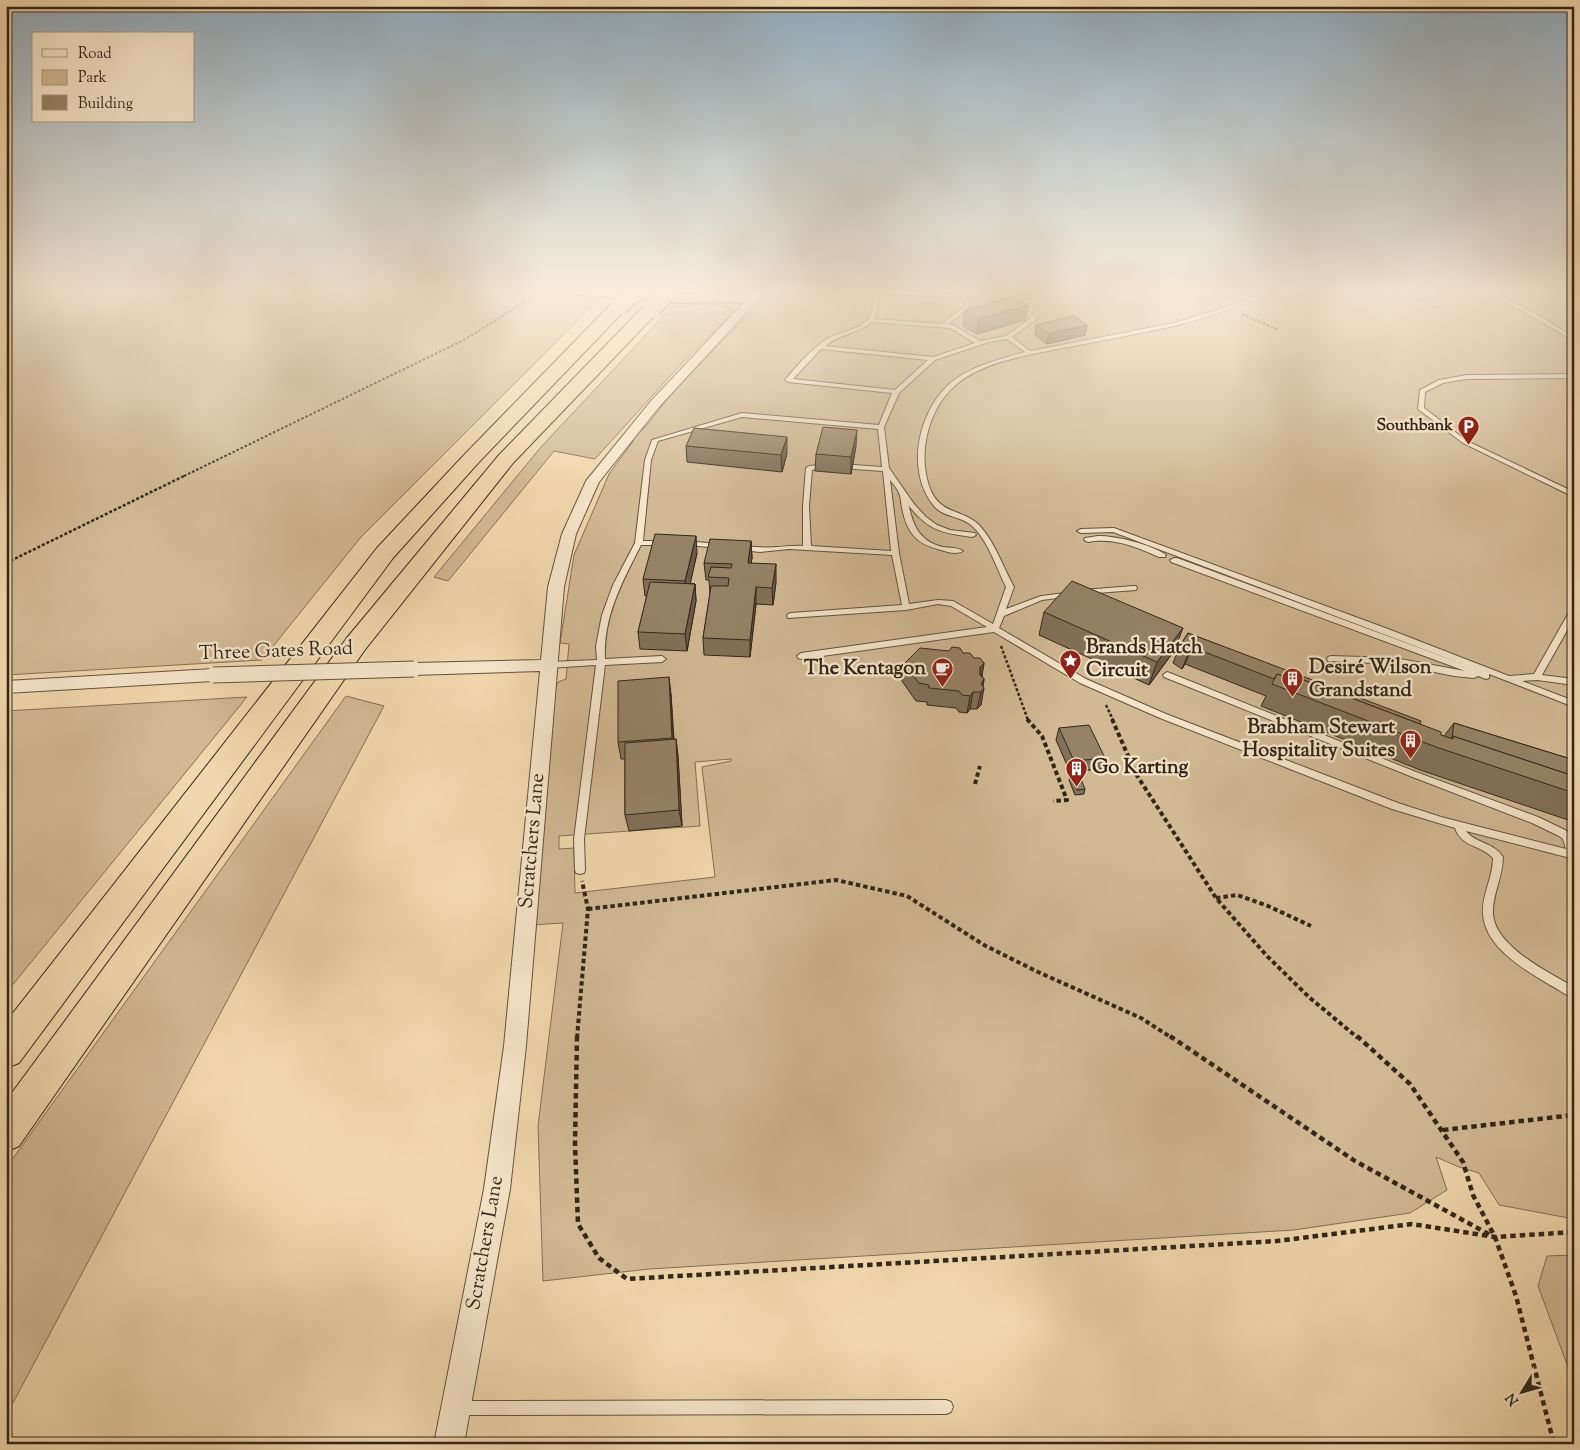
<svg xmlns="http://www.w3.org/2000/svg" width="1580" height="1450" font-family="'Sorts Mill Goudy',serif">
  <rect width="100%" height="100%" fill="#f1d7ad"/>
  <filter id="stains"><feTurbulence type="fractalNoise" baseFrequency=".004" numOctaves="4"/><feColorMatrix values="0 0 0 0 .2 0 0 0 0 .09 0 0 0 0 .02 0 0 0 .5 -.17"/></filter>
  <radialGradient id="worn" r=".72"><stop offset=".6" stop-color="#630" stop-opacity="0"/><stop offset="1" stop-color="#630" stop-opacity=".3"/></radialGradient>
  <!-- green -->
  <g fill="#d1b994" stroke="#827056" fill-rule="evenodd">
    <polygon points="6,289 486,289 601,297 361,537 262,660 6,675"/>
    <polygon points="691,289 740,289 730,293 685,294"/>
    <path d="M775,289H1574V1219L1499,1205L1479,1173L1459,1167L1436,1157L1447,1190L1410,1213L1294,1230L649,1269L543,1281L538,1126L563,923L531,925L553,693L558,682L566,679L569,644L560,643L574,555L609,474L632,443L636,434C646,430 660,407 669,397C703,360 738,324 775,289ZM731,759V761L702,767L715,877L575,893L574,848L559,849V836L700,826L695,762Z"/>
    <polygon points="702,304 721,304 732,309 733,313 683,362 595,459 554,451 448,581 434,577 541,447 672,307"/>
    <polygon points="346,696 384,706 6,1416 6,1168"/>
    <polygon points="247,697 6,993 6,711"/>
    <polygon points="1574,1255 1574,1369 1568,1367 1538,1286 1547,1256"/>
  </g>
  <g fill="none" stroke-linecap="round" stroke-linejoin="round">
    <defs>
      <g id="service">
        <path d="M875,289L959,295L952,289H958L973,304L948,324L953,325L980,341L1006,336L1031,318L1017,309L993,289H999L1021,307L1038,318L1012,337L1030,351L1174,323L1226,307L1276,289H1282V290C1247,303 1211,317 1174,326C1138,334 1100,341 1063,348C1030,355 984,361 957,384C942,396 933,413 928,431C923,451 923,472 931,491C942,515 963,509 979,525C995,542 1003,567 1014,587L1006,609L1041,596L1073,592L1074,594L1073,596L1042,600L1004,616L999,628L1086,679L1166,714L1398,803L1441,817L1566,849L1563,839L1559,836L1532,823L1410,776L1164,677L1163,675L1167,672L1170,673L1416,772L1538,817L1565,830L1570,834L1574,843V859L1466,831C1476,844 1494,842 1503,857C1503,877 1492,895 1493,914C1495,946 1549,973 1574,987V998C1565,995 1558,989 1550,985C1525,970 1486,948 1483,915C1481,896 1493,878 1493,858C1481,845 1461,847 1455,828L1392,809L1160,718L1080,683L994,632L801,659L798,658L797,656L801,653L987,627L951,606L938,604L906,610L788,618L787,616L788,614L791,613L902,605L892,555L789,549L760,552L741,550L737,548C743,544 750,547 757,547C773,549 788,545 803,546V506L806,468L809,466L827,464L829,465V467L812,470L809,506L811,546L891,551L883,471L840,468L837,466L840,464L882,467L878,429L742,417L658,441L651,460L643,541H663L667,543L663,545H641C622,582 603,617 605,659L662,656L666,659L662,662L605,665L584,839L585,870L584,873L580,874L576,873L575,870L574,839L596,665L548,668L544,665L548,662L597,660L596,646L602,615L613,585L635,543L645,460L652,440L742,413L879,425L892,393L788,382L785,380C797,366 811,349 827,339C840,331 859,331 869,318C875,310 871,298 875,289ZM878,293L962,298L967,304L942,324L874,319L877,311ZM872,322L950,328L975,343L933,357L825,346C839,334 858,334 872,322ZM1007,339L1025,352C1001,359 975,365 954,380C919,407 904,470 934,506C943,517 960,516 971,525C987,538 997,569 1006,587L993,624L953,601L938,600L909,604L899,553L890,480C893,484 897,488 899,493C901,497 901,503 902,508C907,533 916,544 941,550C947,552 957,555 963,551C957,547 950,548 943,547C921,542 913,527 909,506C929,531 942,533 972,537L976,535L975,533L950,530L937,525L926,517L914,504L889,468L884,427L899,393L935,360L989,342ZM821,349L928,360L895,390L793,379Z"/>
        <polygon points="1398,289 1404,289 1443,306 1438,307"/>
        <polygon points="1480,289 1486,289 1534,313 1574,337 1574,341 1530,315"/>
        <polygon points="1574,374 1574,378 1467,379 1443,383 1425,392 1424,408 1467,441 1574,492 1574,497 1463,443 1418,409 1420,390 1439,380 1467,375"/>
        <polygon points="1114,528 1388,629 1509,676 1534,674 1568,614 1574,614 1574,618 1542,675 1574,679 1574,685 1537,680 1522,681 1574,701 1574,707 1489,674 1489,678 1486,679 1478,676 1474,678 1454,676 1395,664 1328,661 1327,659 1328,657 1331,656 1395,658 1465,671 1171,562 1170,560 1174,558 1177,558 1468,666 1113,532 1081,533 1077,531 1081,529"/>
        <path d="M1098,536C1116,536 1151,544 1166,555L1165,557H1159C1136,547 1114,537 1088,542L1084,540L1085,538Z"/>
        <polygon points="683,541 721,544 725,546 721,548 686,545 683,545"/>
        <polygon points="1133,586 1136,586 1137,588 1136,590 1083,594 1079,592 1083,590"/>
        <polygon points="946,1400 951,1402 953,1407 951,1412 946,1414 458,1415 453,1413 451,1408 453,1403 458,1401"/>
      </g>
      <g id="minor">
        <polygon points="752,297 757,300 756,302 659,407 599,482 576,534 564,587 526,1046 510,1189 464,1444 434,1444 484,1189 504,1046 540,671 414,675 408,673 406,669 408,665 414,663 541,660 548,587 562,534 586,481 651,401 748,298"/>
        <polygon points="213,669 219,671 221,675 219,679 213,681 6,693 6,681"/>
      </g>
      <polygon id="tertiary" points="561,289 602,289 674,295 718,293 749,296 756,289 769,289 756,303 752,304 718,301 674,303 567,293"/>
      <g id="motorway">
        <polygon points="620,300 626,301 628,305 626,309 479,462 393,558 19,1063 6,1068 6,1022 377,548 465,454 614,301"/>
        <polygon points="652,303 658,304 660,308 658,312 513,463 364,651 19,1146 6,1152 6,1101 346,639 499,455 646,304"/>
      </g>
    </defs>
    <!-- service casing -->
    <use href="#service" stroke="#62523e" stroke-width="2"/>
    <!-- minor casing -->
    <use href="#minor" stroke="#62523e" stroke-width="2"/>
    <!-- tertiary casing -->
    <use href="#tertiary" stroke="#62523e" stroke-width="3"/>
    <!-- motorway casing -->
    <use href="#motorway" stroke="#332619" stroke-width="2"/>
    <!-- path-far3 -->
    <g stroke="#332619" stroke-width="2" stroke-dasharray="2.5 2" stroke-linecap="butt">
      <polyline points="1242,314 1278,330"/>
      <polyline points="184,476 464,340 545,289"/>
    </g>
    <!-- path-far2 -->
    <g stroke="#332619" stroke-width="2.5" stroke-dasharray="3 2" stroke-linecap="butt">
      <polyline points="6,563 186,475"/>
      <polyline points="1001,646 1028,720"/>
      <polyline points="1106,705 1113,720"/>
    </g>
    <!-- path-far1 -->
    <g stroke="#332619" stroke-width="4" stroke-dasharray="4.5 3" stroke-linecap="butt">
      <polyline points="1027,719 1042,736 1067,800 1053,801"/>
      <polyline points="1112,719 1136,774 1216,898 1267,956 1310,998 1358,1038"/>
      <polyline points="975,784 980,766"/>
      <polyline points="1216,898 1237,895 1268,906 1311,926"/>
      <polyline points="588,909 836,880 907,896 984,945 1038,972 1141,1018 1172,1038"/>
      <polyline points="577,1038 588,909 582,881"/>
    </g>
    <!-- path -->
    <g stroke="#332619" stroke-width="4.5" stroke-dasharray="5.5 4" stroke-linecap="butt">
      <polyline points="577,1036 575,1144 578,1224 599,1258 627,1279 1277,1241 1412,1224 1495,1237 1574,1232"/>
      <polyline points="1170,1036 1355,1161 1492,1236"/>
      <polyline points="1357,1036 1410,1084 1463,1162 1473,1195 1495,1237 1516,1296 1554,1444"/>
      <polyline points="1443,1130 1574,1115"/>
    </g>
    <!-- service -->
    <use href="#service" fill="#f6e5ca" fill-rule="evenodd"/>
    <!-- minor -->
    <use href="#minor" fill="#f6e5ca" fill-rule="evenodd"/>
    <!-- tertiary -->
    <use href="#tertiary" fill="#f6e5ca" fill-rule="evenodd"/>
    <!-- motorway -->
    <use href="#motorway" fill="#f1d7ad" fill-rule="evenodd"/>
    <defs>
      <polyline id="minor-bridge" points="213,675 414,669"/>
      <g id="motorway-bridge">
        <polyline points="620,305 639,289"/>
        <polyline points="652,308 670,289"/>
      </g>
    </defs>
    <!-- minor-bridge casing -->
    <use href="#minor-bridge" stroke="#62523e" stroke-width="17" stroke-linecap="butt"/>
    <!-- motorway-bridge casing -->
    <use href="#motorway-bridge" stroke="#332619" stroke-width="20" stroke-linecap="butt"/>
    <!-- minor-bridge -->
    <use href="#minor-bridge" stroke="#f6e5ca" stroke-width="15"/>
    <!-- motorway-bridge -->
    <use href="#motorway-bridge" stroke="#f1d7ad" stroke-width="18"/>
  </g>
  <!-- wall -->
  <g fill="#817058" stroke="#332619">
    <polygon points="965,310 1025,320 977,334 963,326"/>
    <polygon points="1036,325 1087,325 1085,335 1047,344 1035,335"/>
    <polygon points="686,446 787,453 782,472 687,462"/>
    <polygon points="856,446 851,474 815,471 816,454"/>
    <polygon points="751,541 752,558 751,563 776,582 773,605 756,604 750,657 704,655 703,638 710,594 709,580 706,580 704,563"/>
    <polygon points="697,553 690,583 695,584 696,601 687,651 640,649 638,632 647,596 645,596 643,579"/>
    <polygon points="1044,612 1174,651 1149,685 1039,635"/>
    <polygon points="1188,633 1420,724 1441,735 1444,736 1454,723 1574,760 1574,822 1420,770 1261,706 1266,696 1185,664 1182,669 1173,663 1180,646"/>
    <polygon points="963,653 984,663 982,676 984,679 981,705 977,709 970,709 967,713 959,712 956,708 927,705 927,702 916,701 902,681 904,664"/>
    <polygon points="671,694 674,739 676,739 678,756 682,826 629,831 625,815 625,759 621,759 618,742"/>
    <polygon points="1059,728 1105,758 1101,769 1070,772 1056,740"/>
    <polygon points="1071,775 1085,789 1084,794 1075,795 1069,780"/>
  </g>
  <!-- shaded-wall -->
  <g fill="#695b47" stroke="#332619">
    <polygon points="1028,305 1025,320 977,334 979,319"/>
    <polygon points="1087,325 1085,335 1047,344 1049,334"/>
    <polygon points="857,430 856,446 851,474 851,457"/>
    <polygon points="787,437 787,453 782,472 781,455"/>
    <polygon points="696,536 697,553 687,598 685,581"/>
    <polygon points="751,541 752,558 748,580 748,563"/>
    <polygon points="776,564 776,582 773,605 772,588"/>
    <polygon points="695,584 696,601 687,651 685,634"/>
    <polygon points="756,587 756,604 750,657 750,640"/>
    <polygon points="1183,628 1174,651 1149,685 1157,662"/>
    <polygon points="1192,647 1185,664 1182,669 1189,652"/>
    <polygon points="984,663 981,680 980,667"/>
    <polygon points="669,677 671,694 674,755 672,738"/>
    <polygon points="984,679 982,690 984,688 981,705 977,709 981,692 981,684"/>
    <polygon points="973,692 970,709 967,713 970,696"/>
    <polygon points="676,739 678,756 682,826 679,810"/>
  </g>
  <!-- building -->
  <g fill="#968266" stroke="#332619">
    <polygon points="1013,297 1028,305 979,319 965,310"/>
    <polygon points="1074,316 1087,325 1049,334 1036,325"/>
    <polygon points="823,427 857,430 851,457 816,454"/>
    <polygon points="694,428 787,437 781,455 686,446"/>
    <polygon points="655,534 696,536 685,581 643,579"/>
    <polygon points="710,539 751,541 748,563 776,564 772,588 756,587 750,640 703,638 711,586 728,586 729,578 708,577 711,567 731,568 732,564 704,563"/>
    <polygon points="1072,581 1183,628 1157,662 1044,612"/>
    <polygon points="650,582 695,584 685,634 638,632"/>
    <polygon points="1188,633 1421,721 1420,724 1288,674 1286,677 1277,674 1274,679 1192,647 1189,652 1180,646"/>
    <polygon points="952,647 960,648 963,653 970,653 974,658 980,658 984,663 980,667 980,675 984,679 981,684 984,688 981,692 973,692 970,696 962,695 959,691 929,688 929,685 919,683 904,664 920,648 949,651"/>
    <polygon points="1277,674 1286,677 1288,674 1441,732 1441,735 1453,739 1453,736 1574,776 1574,793 1436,747 1272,684"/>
    <polygon points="669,677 672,738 618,742 618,681"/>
    <polygon points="1454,723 1574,760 1574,776 1453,736 1452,738"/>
    <polygon points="1089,725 1105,758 1074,761 1059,728"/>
    <polygon points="676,739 679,810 625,815 625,743"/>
    <polygon points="1079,774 1085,789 1077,790 1071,775"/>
  </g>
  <!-- sky -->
  <linearGradient id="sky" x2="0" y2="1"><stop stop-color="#91aabc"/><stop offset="0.59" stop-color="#f9edda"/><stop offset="1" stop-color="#f9edda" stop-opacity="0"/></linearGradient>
  <rect width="1580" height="492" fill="url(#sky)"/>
  <!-- icons -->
  <defs>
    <symbol id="parking-pin" viewBox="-11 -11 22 30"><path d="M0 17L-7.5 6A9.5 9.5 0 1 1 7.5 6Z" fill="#8f2418" stroke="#f6e5ca"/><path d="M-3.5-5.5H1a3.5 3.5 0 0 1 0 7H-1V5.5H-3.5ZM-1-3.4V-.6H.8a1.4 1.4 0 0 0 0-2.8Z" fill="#fff"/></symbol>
    <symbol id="sight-pin" viewBox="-11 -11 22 30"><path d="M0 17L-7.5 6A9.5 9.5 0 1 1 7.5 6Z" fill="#8f2418" stroke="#f6e5ca"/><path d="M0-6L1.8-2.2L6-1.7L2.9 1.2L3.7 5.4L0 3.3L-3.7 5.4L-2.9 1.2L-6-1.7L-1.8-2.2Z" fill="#fff"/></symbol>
    <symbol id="cafe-pin" viewBox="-11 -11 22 30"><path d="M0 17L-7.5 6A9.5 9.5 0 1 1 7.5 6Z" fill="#8f2418" stroke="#f6e5ca"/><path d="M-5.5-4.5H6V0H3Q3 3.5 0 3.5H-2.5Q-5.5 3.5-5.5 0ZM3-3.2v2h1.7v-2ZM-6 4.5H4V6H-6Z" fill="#fff"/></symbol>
    <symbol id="building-pin" viewBox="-11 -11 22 30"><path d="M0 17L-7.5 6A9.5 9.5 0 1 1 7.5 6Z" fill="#8f2418" stroke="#f6e5ca"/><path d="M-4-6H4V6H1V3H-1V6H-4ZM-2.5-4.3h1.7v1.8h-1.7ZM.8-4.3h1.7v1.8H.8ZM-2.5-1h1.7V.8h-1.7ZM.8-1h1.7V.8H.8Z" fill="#fff"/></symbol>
  </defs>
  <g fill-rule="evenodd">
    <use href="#parking-pin" x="1456" y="414" width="25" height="34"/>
    <use href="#sight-pin" x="1058" y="648" width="25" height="34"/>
    <use href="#cafe-pin" x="930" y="656" width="25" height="34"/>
    <use href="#building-pin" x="1280" y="666" width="25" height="34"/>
    <use href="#building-pin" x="1398" y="728" width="25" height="34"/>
    <use href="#building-pin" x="1064" y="756" width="25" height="34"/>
  </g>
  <g text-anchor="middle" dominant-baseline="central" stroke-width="4.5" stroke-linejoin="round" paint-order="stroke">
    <!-- far-poi labels -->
    <g font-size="16" font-weight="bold" fill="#332619" stroke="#f6e5ca" text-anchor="end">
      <text x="1453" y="426">Southbank</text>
    </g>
    <!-- poi labels -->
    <g font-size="20" font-weight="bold" fill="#332619" stroke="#f6e5ca" text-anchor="start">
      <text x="1086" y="648">Brands Hatch<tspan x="1086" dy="23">Circuit</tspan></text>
      <text x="1309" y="668">Desiré Wilson<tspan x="1309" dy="23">Grandstand</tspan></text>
      <text x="926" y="669" text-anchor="end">The Kentagon</text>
      <text x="1395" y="728" text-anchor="end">Brabham Stewart<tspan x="1395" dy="23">Hospitality Suites</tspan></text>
      <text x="1092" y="768">Go Karting</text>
    </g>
    <!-- street labels -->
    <g font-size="20" fill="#332619" stroke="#f6e5ca">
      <text transform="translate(276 652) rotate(-2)">Three Gates Road</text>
      <text transform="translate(533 841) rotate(-85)">Scratchers Lane</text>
      <text transform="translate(486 1243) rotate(-80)">Scratchers Lane</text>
    </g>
  </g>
  <!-- margin -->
  <rect width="1580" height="1450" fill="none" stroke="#f1d7ad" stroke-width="25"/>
  <rect x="8" y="8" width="1565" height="1435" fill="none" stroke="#332619" stroke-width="2.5"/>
  <rect x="12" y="12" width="1555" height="1425" fill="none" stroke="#332619"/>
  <!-- legend -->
  <rect x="32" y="32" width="162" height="90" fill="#f6e5ca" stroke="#a89983"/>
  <rect x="42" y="49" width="25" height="8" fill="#f6e5ca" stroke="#a89983"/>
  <text x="78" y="58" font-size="15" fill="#332619">Road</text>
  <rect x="42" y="70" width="25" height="15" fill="#d1b994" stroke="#a89983"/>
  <text x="78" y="82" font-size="15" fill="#332619">Park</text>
  <rect x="42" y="95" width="25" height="15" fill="#968266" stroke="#a89983"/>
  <text x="78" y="108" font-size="15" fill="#332619">Building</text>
  <!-- north arrow -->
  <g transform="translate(1522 1392) rotate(233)" stroke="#f6e5ca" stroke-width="4" paint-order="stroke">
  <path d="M0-4L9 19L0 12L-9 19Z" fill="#332619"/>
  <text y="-8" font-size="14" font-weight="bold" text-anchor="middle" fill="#332619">N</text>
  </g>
  <rect width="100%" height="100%" filter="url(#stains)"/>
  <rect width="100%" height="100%" fill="url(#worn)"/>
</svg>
